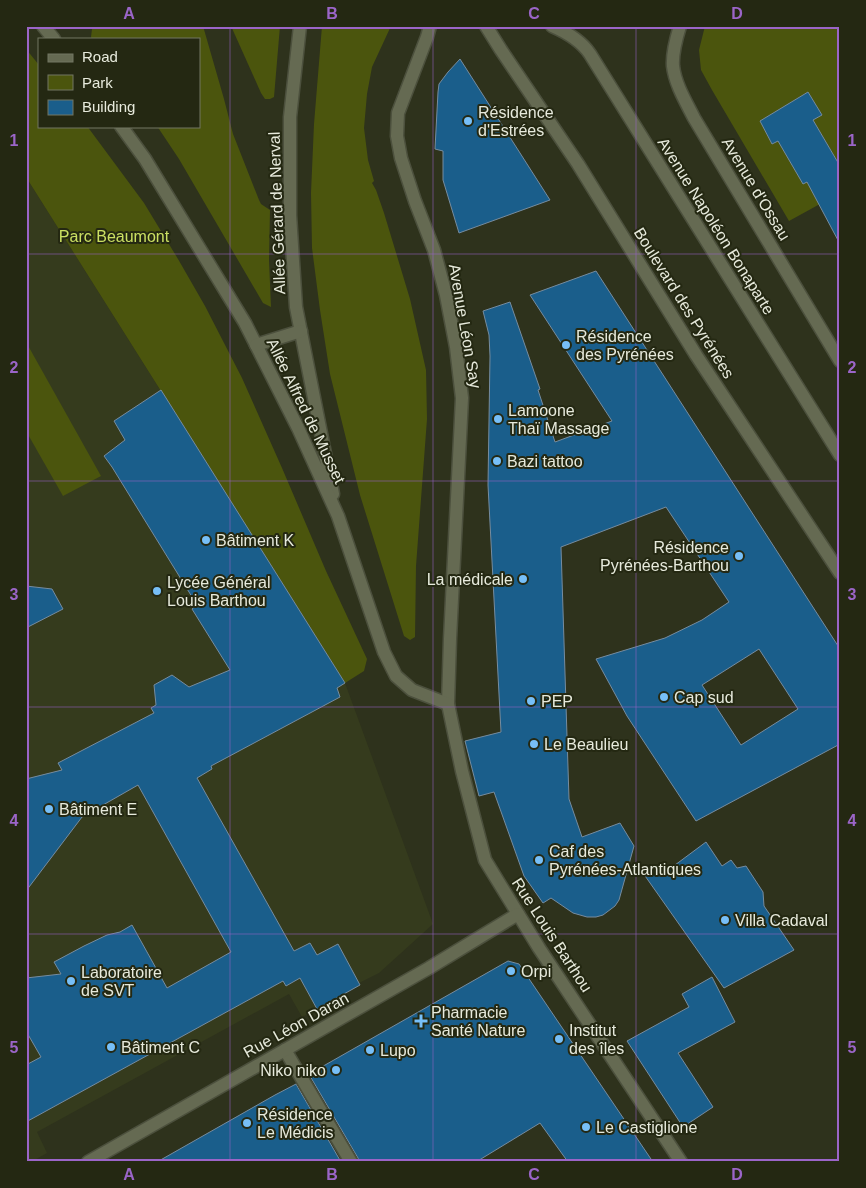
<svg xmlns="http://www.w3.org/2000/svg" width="866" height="1188" font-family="Arial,sans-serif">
  <rect width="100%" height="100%" fill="#2e321c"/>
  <!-- built -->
  <polygon fill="#353b1d" points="26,177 345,683 433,924 379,973 359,983 361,985 302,1017 289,994 37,1132 47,1153 31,1162 26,1162"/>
  <!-- green -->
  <g fill="#4b550d" fill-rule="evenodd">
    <polygon points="97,26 203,26 224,99 233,134 259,200 261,204 270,210 269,260 271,307 263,303 179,159 157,126 199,126 199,39 92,39 91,37 92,29"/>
    <polygon points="231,26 280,26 274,97 270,99 265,99 261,93"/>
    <polygon points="322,26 391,26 372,67 367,94 364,128 368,160 374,181 372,183 376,190 384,213 410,299 426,370 427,419 416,566 415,637 410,640 404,636 360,495 330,374 320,310 312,248 311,193 314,124"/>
    <path d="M705,26H840V193L789,221L712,90L701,70L699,50ZM808,92L822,115L813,120L838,162L778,141L772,144L760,121Z"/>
    <polygon points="26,49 39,65 39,126 87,126 144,203 178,259 205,306 242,378 282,468 326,571 367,659 364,671 345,683 26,177"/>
    <polygon points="26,342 101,476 63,496 26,431"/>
  </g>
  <!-- building -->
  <g fill="#1a5e8b" stroke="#768c9f" fill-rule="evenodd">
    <polygon points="460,59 550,200 459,233 443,180 443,151 435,149 438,92 439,84 448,72"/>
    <polygon points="808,92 822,115 813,120 840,166 840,244 807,182 803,184 778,141 772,144 760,121"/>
    <path d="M596,271L840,649V744L696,821L627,716L596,659L665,638L702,620L729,602L666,507L561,547L569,799L582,837L620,823L634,846L619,900L615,906L603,915L596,917H587L573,913L551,898L543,903L524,876L494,792L479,796L465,741L501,732L488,485L490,356L489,335L483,311L510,302L540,389L538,390L555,442L612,421L530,295ZM759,649L798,709L741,745L702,685Z"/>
    <polygon points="161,390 345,683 337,688 340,697 211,766 212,769 197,778 294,951 310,943 317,955 338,944 360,985 317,1009 300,978 286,986 283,981 26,1122 26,1065 41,1057 26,1031 26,978 61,974 54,962 84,946 107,935 120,932 132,925 167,988 231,952 138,785 82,817 26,891 26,779 62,770 58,763 154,713 151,708 156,705 154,685 172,675 189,687 230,670 192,609 197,605 112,467 104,456 125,440 114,421"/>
    <polygon points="26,586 52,589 63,609 26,628"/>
    <polygon points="706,842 722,866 731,860 737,868 746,866 763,892 764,906 794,950 724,988 643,873 671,868"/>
    <polygon points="508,961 519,964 653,1162 568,1162 540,1123 476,1162 359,1162 358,1158 310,1076 312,1075 311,1073"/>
    <polygon points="712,977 735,1022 678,1053 713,1107 683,1127 627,1041 689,1007 682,994"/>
    <polygon points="296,1084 341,1162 157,1162 275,1095"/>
  </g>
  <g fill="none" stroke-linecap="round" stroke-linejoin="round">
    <defs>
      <g id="minor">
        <polyline points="43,26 54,39"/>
        <polyline points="300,26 290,117 290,215 296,307 333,494"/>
        <polyline points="430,26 427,37 398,113 397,136 401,158 415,201 434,250 446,295 456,347 462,398 450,639 448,704 462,771 485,860 539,948 681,1162"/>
        <polyline points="486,26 501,50 578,164 696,355 840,573"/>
        <path d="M552,26C566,32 582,42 590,54L840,455"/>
        <path d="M680,26C676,39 672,53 673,66C675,84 686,102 694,118L840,361"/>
        <polyline points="121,126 145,159 245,323 298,428 338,516 384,652 396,676 412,690 448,704"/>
        <polyline points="256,345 301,331"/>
        <polyline points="285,1050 351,1162"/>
        <polyline points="88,1162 429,968 518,914"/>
      </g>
    </defs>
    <!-- minor casing -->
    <use href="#minor" stroke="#4c503d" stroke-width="15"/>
    <!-- minor -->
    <use href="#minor" stroke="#656a52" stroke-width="12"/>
  </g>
  <!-- grid -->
  <path fill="none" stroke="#9b65c8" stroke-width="1" stroke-opacity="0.55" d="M230,26V1162M433,26V1162M636,26V1162M26,254H840M26,481H840M26,707H840M26,934H840"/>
  <!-- markers -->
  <g fill="#77bff7" stroke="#242812" stroke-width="2">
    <circle cx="468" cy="121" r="5"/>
    <circle cx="566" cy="345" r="5"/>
    <circle cx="498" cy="419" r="5"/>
    <circle cx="497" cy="461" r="5"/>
    <circle cx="206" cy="540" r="5"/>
    <circle cx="739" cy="556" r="5"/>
    <circle cx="523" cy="579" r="5"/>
    <circle cx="157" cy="591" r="5"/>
    <circle cx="664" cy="697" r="5"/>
    <circle cx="531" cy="701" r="5"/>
    <circle cx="534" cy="744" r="5"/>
    <circle cx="49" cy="809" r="5"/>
    <circle cx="539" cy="860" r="5"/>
    <circle cx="725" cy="920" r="5"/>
    <circle cx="511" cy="971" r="5"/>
    <circle cx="71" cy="981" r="5"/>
    <path d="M418.5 1013.5h5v5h5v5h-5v5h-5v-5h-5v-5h5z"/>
    <circle cx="559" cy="1039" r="5"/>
    <circle cx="111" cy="1047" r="5"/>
    <circle cx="370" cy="1050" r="5"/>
    <circle cx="336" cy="1070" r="5"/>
    <circle cx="247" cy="1123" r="5"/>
    <circle cx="586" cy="1127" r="5"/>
  </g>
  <g text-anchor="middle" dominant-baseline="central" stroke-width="4" stroke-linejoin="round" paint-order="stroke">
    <!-- poi labels -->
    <g font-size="16" fill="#e7eadc" stroke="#242812" text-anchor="start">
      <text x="478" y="112">Résidence<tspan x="478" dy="18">d'Estrées</tspan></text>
      <text x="576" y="336">Résidence<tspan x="576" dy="18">des Pyrénées</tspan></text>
      <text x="508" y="410">Lamoone<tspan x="508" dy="18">Thaï Massage</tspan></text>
      <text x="507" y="461">Bazi tattoo</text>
      <text x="216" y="540">Bâtiment K</text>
      <text x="729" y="547" text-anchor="end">Résidence<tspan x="729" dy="18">Pyrénées-Barthou</tspan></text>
      <text x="513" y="579" text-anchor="end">La médicale</text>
      <text x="167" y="582">Lycée Général<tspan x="167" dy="18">Louis Barthou</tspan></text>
      <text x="674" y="697">Cap sud</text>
      <text x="541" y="701">PEP</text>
      <text x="544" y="744">Le Beaulieu</text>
      <text x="59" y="809">Bâtiment E</text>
      <text x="549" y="851">Caf des<tspan x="549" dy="18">Pyrénées-Atlantiques</tspan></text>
      <text x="735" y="920">Villa Cadaval</text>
      <text x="521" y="971">Orpi</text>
      <text x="81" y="972">Laboratoire<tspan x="81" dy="18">de SVT</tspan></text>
      <text x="431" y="1012">Pharmacie<tspan x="431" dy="18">Santé Nature</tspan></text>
      <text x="569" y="1030">Institut<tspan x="569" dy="18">des îles</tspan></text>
      <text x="121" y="1047">Bâtiment C</text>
      <text x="380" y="1050">Lupo</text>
      <text x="326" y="1070" text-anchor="end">Niko niko</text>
      <text x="257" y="1114">Résidence<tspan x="257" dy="18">Le Médicis</tspan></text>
      <text x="596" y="1127">Le Castiglione</text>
    </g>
    <!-- street labels -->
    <g font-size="16" fill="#e7eadc" stroke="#242812">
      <text transform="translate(756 189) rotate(59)">Avenue d'Ossau</text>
      <text transform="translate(277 213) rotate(-92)">Allée Gérard de Nerval</text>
      <text transform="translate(716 226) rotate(58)">Avenue Napoléon Bonaparte</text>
      <text transform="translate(684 303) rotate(58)">Boulevard des Pyrénées</text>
      <text transform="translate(465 326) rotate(80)">Avenue Léon Say</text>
      <text transform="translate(306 411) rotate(64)">Allée Alfred de Musset</text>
      <text transform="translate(552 935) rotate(57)">Rue Louis Barthou</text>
      <text transform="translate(296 1025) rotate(-29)">Rue Léon Daran</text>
    </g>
    <!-- park labels -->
    <g font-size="16" fill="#cbe062" stroke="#242812">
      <text x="114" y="236">Parc Beaumont</text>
    </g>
  </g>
  <!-- border -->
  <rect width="866" height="1188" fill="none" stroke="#242812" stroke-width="55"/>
  <!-- legend -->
  <rect x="38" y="38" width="162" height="90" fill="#242812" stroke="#727663"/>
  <rect x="48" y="54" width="25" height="8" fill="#656a52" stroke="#727663"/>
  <text x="82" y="62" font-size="15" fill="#e7eadc">Road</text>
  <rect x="48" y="75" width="25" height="15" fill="#4b550d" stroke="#727663"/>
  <text x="82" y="88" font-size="15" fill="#e7eadc">Park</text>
  <rect x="48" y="100" width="25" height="15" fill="#1a5e8b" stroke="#727663"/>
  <text x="82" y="112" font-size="15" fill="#e7eadc">Building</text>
  <rect x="28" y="28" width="810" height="1132" fill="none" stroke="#9b65c8" stroke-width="2"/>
  <g font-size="16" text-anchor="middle" font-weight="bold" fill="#9b65c8">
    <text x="129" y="19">A</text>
    <text x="332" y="19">B</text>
    <text x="534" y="19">C</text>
    <text x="737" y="19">D</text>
    <text x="14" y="146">1</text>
    <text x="852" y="146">1</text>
    <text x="14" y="373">2</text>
    <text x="852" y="373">2</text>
    <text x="14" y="600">3</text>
    <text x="852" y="600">3</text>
    <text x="14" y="826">4</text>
    <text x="852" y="826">4</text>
    <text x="14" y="1053">5</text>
    <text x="852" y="1053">5</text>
    <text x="129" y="1180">A</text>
    <text x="332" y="1180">B</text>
    <text x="534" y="1180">C</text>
    <text x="737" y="1180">D</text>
  </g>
</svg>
